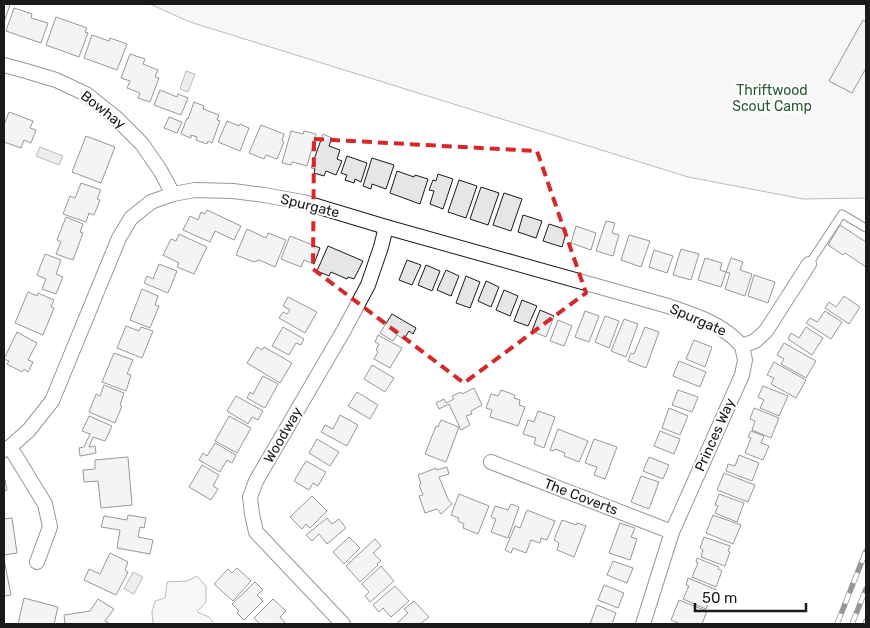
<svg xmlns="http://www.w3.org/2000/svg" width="870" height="628" font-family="Rubik,sans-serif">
  <rect width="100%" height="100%" fill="#fff"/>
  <!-- built -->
  <g fill="#ededed" stroke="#6a6a6a">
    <polygon points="150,4 866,4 866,198 803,199 688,177 190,22"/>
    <polygon points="197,576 206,586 206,602 197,612 209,617 214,624 153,624 152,612 155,601 165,598 167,582 187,581"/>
  </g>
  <!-- water -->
  <g fill="#d7d7d7" stroke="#6a6a6a">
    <polygon points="186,71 195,74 188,92 180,89"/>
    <polygon points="40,147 63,156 59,165 36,156"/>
    <polygon points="133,572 143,577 134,594 124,589"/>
  </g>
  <!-- building -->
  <g fill="#e6e6e6" stroke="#1a1a1a">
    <polygon points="4,4 10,5 4,22"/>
    <polygon points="14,8 32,14 31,18 48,23 41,43 6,31"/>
    <polygon points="56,17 87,28 85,32 88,33 79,57 46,45"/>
    <polygon points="863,20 866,22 866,68 852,93 829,81"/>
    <polygon points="92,35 109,41 110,38 127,44 117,70 84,58"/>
    <polygon points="130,54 145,59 143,64 158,70 155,77 159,78 150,102 138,98 140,93 127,88 130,81 121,78"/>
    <polygon points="160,90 177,97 178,94 188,98 181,115 154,105"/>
    <polygon points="194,102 204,106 203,109 219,115 217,120 220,121 212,143 208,141 207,144 196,140 197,137 191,135 191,138 181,134 187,118 188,119"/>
    <polygon points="9,112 33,121 30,128 36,130 31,143 24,140 21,148 4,142 4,125"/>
    <polygon points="169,117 182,122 177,133 164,128"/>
    <polygon points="227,121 239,126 240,124 249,128 240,151 218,142"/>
    <polygon points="261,125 284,134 282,141 284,142 277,159 266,155 264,159 249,153"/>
    <polygon points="291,131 303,134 304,131 316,134 307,166 292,162 291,165 282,163"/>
    <polygon points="323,134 332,138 329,146 340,150 337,159 342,161 336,175 326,171 324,176 314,173 315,169 311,168"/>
    <polygon points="86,136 115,147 101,183 72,172"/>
    <polygon points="347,156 367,163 361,182 355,179 354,183 345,180 347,175 341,173"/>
    <polygon points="372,158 394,165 386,189 372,184 371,189 363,186"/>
    <polygon points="397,171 414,177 415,175 428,179 420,204 390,193"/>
    <polygon points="438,174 453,179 443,209 430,204 434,191 429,190 433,180 436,181"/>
    <polygon points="459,180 477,186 466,218 448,212"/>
    <polygon points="81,183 101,190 97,199 100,200 94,215 89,213 86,222 63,214 70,196 75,198"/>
    <polygon points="481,187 499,193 488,225 470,219"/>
    <polygon points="504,193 522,199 511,231 493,225"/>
    <polygon points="207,210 241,226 234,240 215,231 210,242 183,230 190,216 198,220 201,212 205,214"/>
    <polygon points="523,215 542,221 536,238 518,232"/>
    <polygon points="66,217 83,224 80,232 83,233 73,260 56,254 61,242 57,240"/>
    <polygon points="606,221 615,223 612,233 619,235 613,256 596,251"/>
    <polygon points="549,224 567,230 562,247 543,241"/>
    <polygon points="840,225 866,242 866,267 845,253 843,255 828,245"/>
    <polygon points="576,226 596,233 591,250 571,243"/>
    <polygon points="247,229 266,238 268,233 286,240 275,267 259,260 254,262 236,255"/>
    <polygon points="179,234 207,247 194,274 177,267 179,263 163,255 171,239 176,241"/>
    <polygon points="629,235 650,241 641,267 621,260"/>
    <polygon points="290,236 320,248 314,264 304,260 301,267 281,259"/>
    <polygon points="328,246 363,261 354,279 348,277 347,279 331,272 329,276 317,271"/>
    <polygon points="681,249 699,254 691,280 673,275"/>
    <polygon points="654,250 673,256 667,273 649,267"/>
    <polygon points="45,254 61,260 56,274 63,277 56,294 42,289 46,279 37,275"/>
    <polygon points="705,258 722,263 720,270 726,272 721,287 698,280"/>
    <polygon points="731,258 743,262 740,270 752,274 745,296 725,289 730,273 726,272"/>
    <polygon points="407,260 421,265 412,285 399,280"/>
    <polygon points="159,264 177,271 168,293 144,283 147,276 153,279"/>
    <polygon points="426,265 440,271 432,291 418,285"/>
    <polygon points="446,270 459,276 451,296 437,290"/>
    <polygon points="754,275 775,282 768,303 748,296"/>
    <polygon points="466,276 480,282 470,308 456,303"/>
    <polygon points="486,281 499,287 491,307 478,301"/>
    <polygon points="142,289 158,296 155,305 159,306 150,328 130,320"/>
    <polygon points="504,290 518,296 510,316 496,310"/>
    <polygon points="28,292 37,296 38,293 54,300 51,307 54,308 43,335 15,323"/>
    <polygon points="844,296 860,307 849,324 825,308 829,302 836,307"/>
    <polygon points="288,297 317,312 305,333 279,318 283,312 287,314 290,310 283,306"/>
    <polygon points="522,300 537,306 528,326 514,321"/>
    <polygon points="540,310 554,316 546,337 532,331"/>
    <polygon points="585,311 599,316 589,342 575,337"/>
    <polygon points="825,311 842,322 831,339 806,323 810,318 817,322"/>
    <polygon points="392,314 416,328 413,334 409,331 404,339 397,335 393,341 380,333"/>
    <polygon points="605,316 619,321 609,348 595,342"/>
    <polygon points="624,319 638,324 626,357 611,351"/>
    <polygon points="558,320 572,326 564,346 550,341"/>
    <polygon points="126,326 139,331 141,327 153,331 142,358 117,348"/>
    <polygon points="283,327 304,339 301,345 296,343 289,355 272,346"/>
    <polygon points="645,327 659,332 646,368 628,361 631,353 634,354"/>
    <polygon points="806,327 823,338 812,355 788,339 791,333 799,338"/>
    <polygon points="17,332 37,343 28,360 33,362 28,372 24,369 22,372 7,364 9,361 4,359"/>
    <polygon points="378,335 402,348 390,368 374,359 378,352 376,350 379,344 375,342"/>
    <polygon points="694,340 712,347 705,367 686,359"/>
    <polygon points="784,343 816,361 806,378 781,364 784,359 777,355"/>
    <polygon points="257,347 262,350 264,347 292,363 280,383 247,363"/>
    <polygon points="114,353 133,360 127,374 131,375 126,391 102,382"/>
    <polygon points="679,361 706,372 700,387 673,376"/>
    <polygon points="774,362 806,380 796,398 771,384 774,378 767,375"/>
    <polygon points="372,365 394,378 385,392 364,379"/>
    <polygon points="263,376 278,384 265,408 247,398 250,392 253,394"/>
    <polygon points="104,385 124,393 120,405 122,406 115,423 89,412 96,394 100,396"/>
    <polygon points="763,386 788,396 779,416 760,408 764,400 758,397"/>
    <polygon points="474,388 482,405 471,411 472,414 466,416 470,425 461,430 449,404 439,409 436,403 444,399 446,403 454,399 452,396 461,392 462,394"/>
    <polygon points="501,390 515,395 514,398 520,400 519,405 525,407 518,426 490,417 492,410 486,408 491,394 498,396"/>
    <polygon points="678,390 698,397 692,412 672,405"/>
    <polygon points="357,392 378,405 370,419 348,406"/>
    <polygon points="236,396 263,411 258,420 252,417 248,424 227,411"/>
    <polygon points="669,408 688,416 680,435 662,428"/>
    <polygon points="754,408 779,418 771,438 752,430 755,421 750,419"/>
    <polygon points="538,411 555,417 544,448 534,444 536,438 523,434 528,420 534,422"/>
    <polygon points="340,415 358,425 347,446 321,432 325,425 333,429"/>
    <polygon points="89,416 112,426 105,441 93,437 89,447 95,446 96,453 80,456 79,448 84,447 90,434 82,431"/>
    <polygon points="229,416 251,428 237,453 215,441"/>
    <polygon points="441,420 459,427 446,462 425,454 436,426 438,427"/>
    <polygon points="558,429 588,441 579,462 564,456 565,453 555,449 554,451 550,450"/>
    <polygon points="660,431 680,439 674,454 654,446"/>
    <polygon points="751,431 764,436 761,443 769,446 763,460 745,453 751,438 748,437"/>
    <polygon points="317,439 339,452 330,466 309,453"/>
    <polygon points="594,439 617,447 605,479 594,475 597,467 585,463"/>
    <polygon points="215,443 236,455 232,463 227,460 220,472 199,460 203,453 207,456"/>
    <polygon points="739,455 759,463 752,481 726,471 728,464 735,466"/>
    <polygon points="128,457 132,505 101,508 98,481 84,482 83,470 95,469 95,460"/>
    <polygon points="649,457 669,465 663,479 643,471"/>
    <polygon points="306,461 326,472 318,486 313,483 309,490 294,481"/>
    <polygon points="202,465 219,475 213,486 218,489 211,500 189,487"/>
    <polygon points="447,467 449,474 439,477 448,499 452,504 441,514 437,509 425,513 419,496 423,495 419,485 421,484 418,475 436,468 437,470"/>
    <polygon points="724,473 755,485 748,502 717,490"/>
    <polygon points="641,476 659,482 649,509 631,502"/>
    <polygon points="4,480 5,480 7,490 4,491"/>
    <polygon points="459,494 489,506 478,534 463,528 464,524 458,521 459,518 451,515"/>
    <polygon points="719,494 744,503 737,522 715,513 718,506 715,505"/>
    <polygon points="312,496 327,511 310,528 306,524 302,529 290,517"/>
    <polygon points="511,504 519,507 508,538 491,532 496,519 491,517 495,506 508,510"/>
    <polygon points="527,510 555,521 547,540 541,538 540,543 531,540 526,553 513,548 511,553 505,550 515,526 520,528"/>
    <polygon points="128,515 146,518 144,528 140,527 138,537 153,540 150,554 117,548 120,530 101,527 104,516 127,520"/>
    <polygon points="713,515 741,525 733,544 706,533"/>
    <polygon points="12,518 17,553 4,555 4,519"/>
    <polygon points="327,518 332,524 339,519 346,528 327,544 319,534 312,541 306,535"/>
    <polygon points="562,520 576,525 577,523 586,526 574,557 557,550 559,543 554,540"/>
    <polygon points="620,523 635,528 631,537 637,539 630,560 609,553"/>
    <polygon points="349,537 360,548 344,564 333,552"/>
    <polygon points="704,537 730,546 728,551 730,552 725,566 701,557 703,550 700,548"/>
    <polygon points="375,539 381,546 373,553 381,561 377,564 378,565 360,582 346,566"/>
    <polygon points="110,553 128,562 125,570 128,572 116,595 84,580 89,569 100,574"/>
    <polygon points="697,558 719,567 718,569 722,571 716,587 692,577 698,563 696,562"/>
    <polygon points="4,559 11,595 4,596"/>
    <polygon points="613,561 633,568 627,583 607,575"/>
    <polygon points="381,566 394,581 370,602 365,596 369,592 362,584"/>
    <polygon points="237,568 251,581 233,601 214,584 228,569 232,573"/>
    <polygon points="688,578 717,590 714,597 711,596 706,609 683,599 689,586 686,585"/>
    <polygon points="255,582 263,590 257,595 263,601 244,620 237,613 239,611 232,604"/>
    <polygon points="604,585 624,593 618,608 598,600"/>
    <polygon points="395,586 409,601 391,617 383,608 379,612 373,605"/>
    <polygon points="24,598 58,607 54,624 18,624"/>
    <polygon points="98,599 114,609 105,621 110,624 65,624 64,615 90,611"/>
    <polygon points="273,599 286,611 280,617 286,624 260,624 254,618"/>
    <polygon points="679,600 707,611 702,624 680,624 671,620"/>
    <polygon points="414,601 429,617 420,624 396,624 408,613 404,609"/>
    <polygon points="597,605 616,613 612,624 590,624"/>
  </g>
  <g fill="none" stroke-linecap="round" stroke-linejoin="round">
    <defs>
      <polyline id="lane" points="809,264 842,214 866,228"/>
      <g id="street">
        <polyline points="4,65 26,71 56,80 86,94 115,117 142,144 160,170 173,194"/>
        <polyline points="10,447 45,504 50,527 37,562"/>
        <path d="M4,450L10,447L29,430L52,401L119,238L131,218L151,202L173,194L195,190L233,191L264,195L303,202L386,227L668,306C695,315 723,324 742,346"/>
        <polyline points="491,462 672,532"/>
        <polyline points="343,624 256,532 252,514 250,497 256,481 344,330 368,285 381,247 386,227"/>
        <polyline points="643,624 672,532 742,375 745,360 742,346 755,341 766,331 809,264"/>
      </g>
    </defs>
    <!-- lane casing -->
    <use href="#lane" stroke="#1a1a1a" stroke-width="9"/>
    <!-- street casing -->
    <use href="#street" stroke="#1a1a1a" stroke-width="16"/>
    <!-- lane -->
    <use href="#lane" stroke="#fff" stroke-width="7"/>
    <!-- street -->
    <use href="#street" stroke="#fff" stroke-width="14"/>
    <defs>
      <g id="rail">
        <polyline points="837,624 866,551"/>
        <polyline points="852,624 866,589"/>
        <polyline points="865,624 866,621"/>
      </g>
    </defs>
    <!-- rail casing -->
    <use href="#rail" stroke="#1a1a1a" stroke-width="5.5"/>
    <!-- rail -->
    <use href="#rail" stroke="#fff" stroke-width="4" stroke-dasharray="11" stroke-linecap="butt"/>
  </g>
  <!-- marked area -->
  <path d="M0 0H870V628H0ZM314,139L537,151L586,293L464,383L313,269Z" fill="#fff" fill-opacity=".55" fill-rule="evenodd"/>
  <path fill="none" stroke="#d62828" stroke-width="4" stroke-dasharray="10 6" stroke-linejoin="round" d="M314,139L537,151L586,293L464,383L313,269Z"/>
  <g text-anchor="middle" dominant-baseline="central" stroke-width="4" stroke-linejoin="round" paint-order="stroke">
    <!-- park labels -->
    <g font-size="14" fill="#2b5a34" stroke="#fff">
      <text x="772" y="90">Thriftwood<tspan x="772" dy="16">Scout Camp</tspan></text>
    </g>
    <!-- street labels -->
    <g font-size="14" fill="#1a1a1a" stroke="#fff">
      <text transform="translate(103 110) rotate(38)">Bowhay</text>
      <text transform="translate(310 206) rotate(14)">Spurgate</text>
      <text transform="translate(698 320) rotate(24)">Spurgate</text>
      <text transform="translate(283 435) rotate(-60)">Woodway</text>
      <text transform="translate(715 435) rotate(-66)">Princes Way</text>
      <text transform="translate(581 497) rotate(21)">The Coverts</text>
    </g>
  </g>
  <!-- border -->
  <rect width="870" height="628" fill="none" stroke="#1a1a1a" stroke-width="10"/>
  <!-- scale -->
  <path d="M695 603v8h111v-8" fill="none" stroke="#1a1a1a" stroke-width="2.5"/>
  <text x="702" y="603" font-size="15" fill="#1a1a1a" stroke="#ffffff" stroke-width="4" paint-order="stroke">50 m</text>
</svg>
